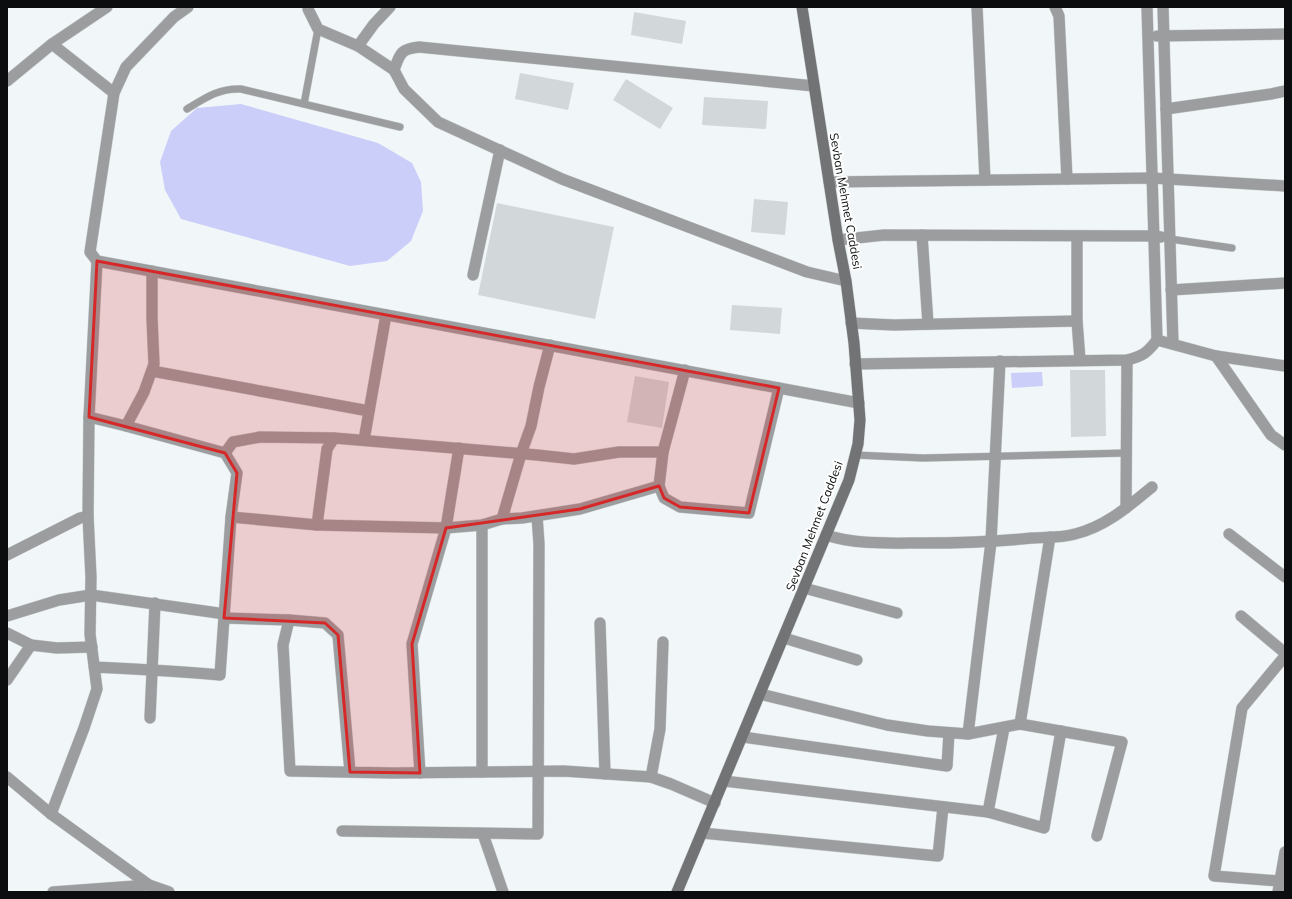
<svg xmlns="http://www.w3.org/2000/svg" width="1292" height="899" font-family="Mulish,sans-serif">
  <rect width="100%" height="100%" fill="#f1f6f9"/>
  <!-- green -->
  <g fill="#cbcef8">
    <polygon points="241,104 378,143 412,163 421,182 423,211 411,241 387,261 350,266 181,219 165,190 160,162 171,131 197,108"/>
    <polygon points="1042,372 1043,386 1012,388 1011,373"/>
  </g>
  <!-- building -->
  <g fill="#d2d8da">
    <polygon points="634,12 686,21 682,44 631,35"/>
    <polygon points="520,73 574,83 568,110 515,99"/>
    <polygon points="626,79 673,108 660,129 613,100"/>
    <polygon points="704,97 768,101 766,129 702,125"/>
    <polygon points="754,199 788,202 785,235 751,232"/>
    <polygon points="497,203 614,227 595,319 478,295"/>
    <polygon points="732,305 782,308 780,334 730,330"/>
    <polygon points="1070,370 1105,370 1106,436 1071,437"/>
    <polygon points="635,376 669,382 662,428 627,422"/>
  </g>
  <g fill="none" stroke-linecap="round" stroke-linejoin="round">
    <defs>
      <g id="service">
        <polyline points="304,104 318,29"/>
        <path d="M187,109C205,98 219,88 241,89L400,127"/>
        <polyline points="1170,239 1232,248"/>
        <polyline points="855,455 923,458 1126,453"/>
      </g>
      <g id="minor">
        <polyline points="188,7 174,17 126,67 114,93 90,252 97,261 859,403"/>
        <polyline points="977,7 985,180"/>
        <polyline points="1055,7 1059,16 1067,179"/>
        <polyline points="1163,7 1173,344"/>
        <polyline points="308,9 318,29 358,46 394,70"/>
        <polyline points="1157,36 1285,34"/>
        <polyline points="52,44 114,93"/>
        <polyline points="358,46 374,24 390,7"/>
        <polyline points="7,81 52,44 107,7"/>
        <path d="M814,86L419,47C400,49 400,54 394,70L404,89L438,122L562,179L807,272L846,281"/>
        <polyline points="1166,109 1271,94 1285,91"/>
        <polyline points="829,182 1152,178 1285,186"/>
        <polyline points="922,235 928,324"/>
        <polyline points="1077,236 1077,321 1080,360"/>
        <polyline points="838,240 884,235 1154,236 1161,237"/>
        <polyline points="473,275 500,150"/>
        <polyline points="1171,290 1285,283"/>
        <polyline points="851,323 894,325 1077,321"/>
        <polyline points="1157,340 1216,356 1285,366"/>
        <polyline points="1216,356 1271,435 1285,445"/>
        <path d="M855,364L1127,360C1143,356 1147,353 1157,340L1147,7"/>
        <polyline points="685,370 663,452 659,486 664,498 680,507 749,513 779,388"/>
        <polyline points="152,371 369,411"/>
        <polyline points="89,417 97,261"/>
        <polyline points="126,426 144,392 154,364 152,318 152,271"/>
        <polyline points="364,440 386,315"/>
        <polyline points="225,453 233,442 260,437 334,438"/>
        <polyline points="1126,508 1127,360"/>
        <polyline points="231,517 317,525 446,528 482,525 502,519 522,518 580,509 659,486"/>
        <polyline points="502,519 521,454 531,426 539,387 550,345"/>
        <polyline points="317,525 327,449 334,438 537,455 574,459 619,452 663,452"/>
        <polyline points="1229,534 1285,577"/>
        <path d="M826,535C856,545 891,543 923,543C960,543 995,542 1032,538C1046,537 1061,538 1075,534C1105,527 1129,506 1152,487"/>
        <polyline points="7,555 80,518 88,516"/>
        <polyline points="804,588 897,613"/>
        <polyline points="7,616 59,600 91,595 225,614"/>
        <polyline points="1241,616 1285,653"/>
        <polyline points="224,618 289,620"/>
        <polyline points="600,623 605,774"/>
        <polyline points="7,633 31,645 57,648 92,647"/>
        <polyline points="784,638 857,660"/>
        <polyline points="7,680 31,645"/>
        <polyline points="760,694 887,725 928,731 968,734 1020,724 1122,742 1097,836"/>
        <polyline points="150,718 155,603"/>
        <polyline points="1020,724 1050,537"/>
        <polyline points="968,734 991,542 1000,361"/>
        <polyline points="743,737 947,766 949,733"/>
        <polyline points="350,772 338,635 325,623 289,620 283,645 290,771 393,773 564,771 651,777 671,784 715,803"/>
        <polyline points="482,772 482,525"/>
        <polyline points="420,773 412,644 446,528 459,448"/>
        <polyline points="651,777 660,729 663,642"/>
        <polyline points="724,781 988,812 1044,828 1061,731"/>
        <polyline points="988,812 1004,728"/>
        <path d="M51,814L84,728L97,689L90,634L91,577L88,516L89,417L126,426L225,453L237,473L231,517L220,675C178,671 136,669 94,667"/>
        <polyline points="342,831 538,834 539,544 537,516"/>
        <polyline points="702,833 938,856 943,807"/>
        <polyline points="483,834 503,892"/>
        <polyline points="1280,881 1214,876 1242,708 1285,656"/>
        <polyline points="53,892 149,885"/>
        <polyline points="1278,892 1285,852"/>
      </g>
      <polyline id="tertiary" points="7,777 51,814 149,885 169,892"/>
      <polyline id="secondary" points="677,892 849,480 858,444 860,420 854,343 846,281 838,240 802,7"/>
    </defs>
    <!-- service casing -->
    <use href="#service" stroke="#ccd1d3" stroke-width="8"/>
    <!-- minor casing -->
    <use href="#minor" stroke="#ccd1d3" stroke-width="12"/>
    <!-- tertiary casing -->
    <use href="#tertiary" stroke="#ccd1d3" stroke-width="12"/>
    <!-- secondary casing -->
    <use href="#secondary" stroke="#ccd1d3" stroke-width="12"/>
    <!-- service -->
    <use href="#service" stroke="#9b9d9f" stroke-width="7"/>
    <!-- minor -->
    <use href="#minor" stroke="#9b9d9f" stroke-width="11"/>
    <!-- tertiary -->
    <use href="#tertiary" stroke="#9b9d9f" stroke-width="11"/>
    <!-- secondary -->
    <use href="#secondary" stroke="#717375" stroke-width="11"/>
  </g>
  <!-- marked area -->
  <path fill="#d62828" fill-opacity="0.2" stroke="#d62828" stroke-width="3" stroke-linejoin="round" d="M97,261L779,388L749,513L680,507L664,498L659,486L580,509L446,528L412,644L420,773L350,772L338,635L325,623L224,618L237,473L225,453L89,417Z"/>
  <g text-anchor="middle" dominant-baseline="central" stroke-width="4" stroke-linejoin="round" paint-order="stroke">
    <!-- street labels -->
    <g font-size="12" fill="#0b0d0e" stroke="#fff">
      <text transform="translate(846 201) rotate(80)">Sevban Mehmet Caddesi</text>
      <text transform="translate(814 526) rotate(-69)">Sevban Mehmet Caddesi</text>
    </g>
  </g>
  <!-- border -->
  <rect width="1292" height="899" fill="none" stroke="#0b0d0e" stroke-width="16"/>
</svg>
